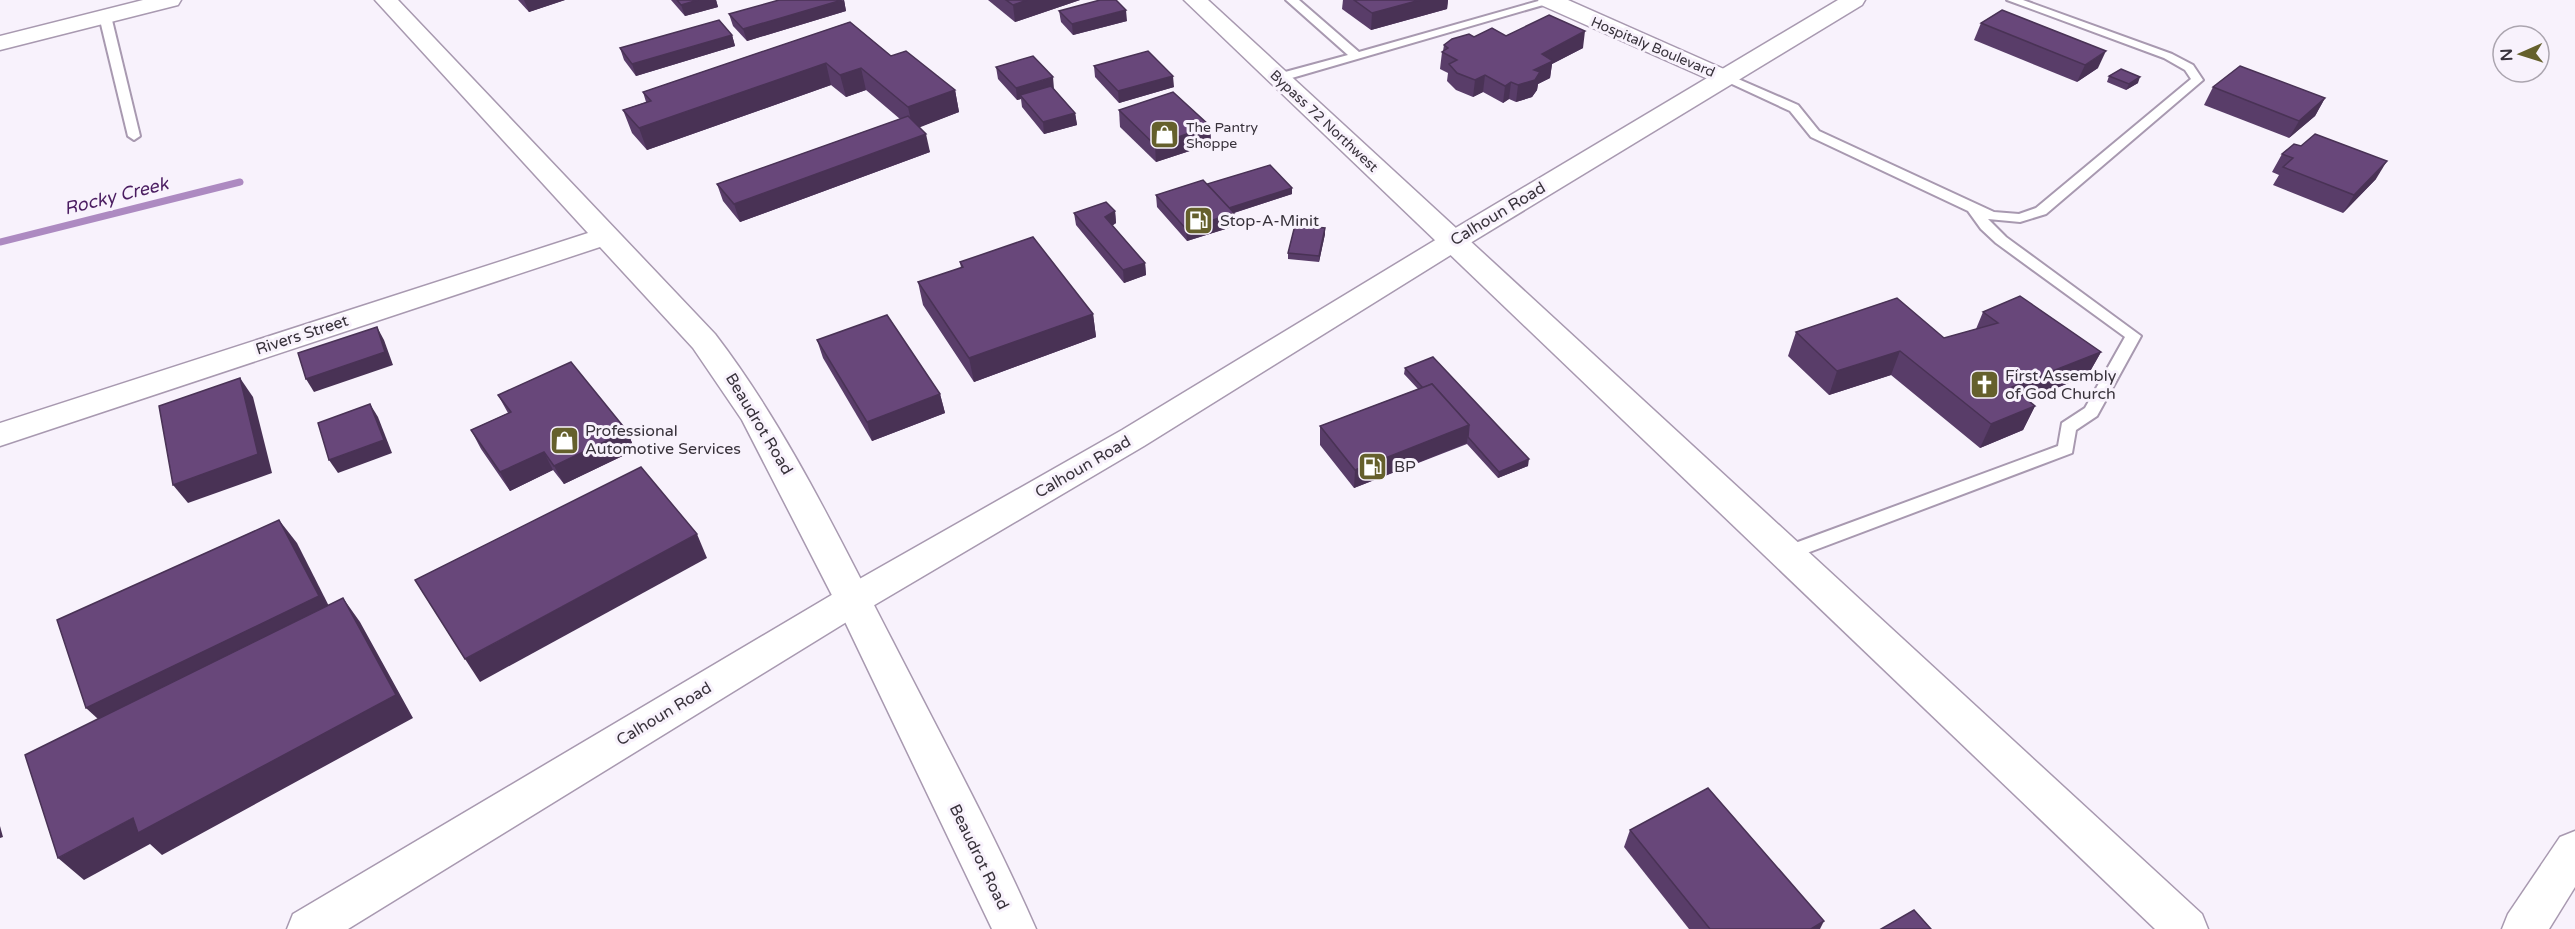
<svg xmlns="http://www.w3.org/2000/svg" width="2575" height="929" font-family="'Varela Round',sans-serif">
  <rect width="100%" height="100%" fill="#f8f2fc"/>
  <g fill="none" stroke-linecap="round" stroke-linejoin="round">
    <!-- stream -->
    <polyline stroke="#ad8ac1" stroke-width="7" points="0,242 240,182"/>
    <defs>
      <g id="lane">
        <polygon points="1286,0 1299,0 1359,52 1542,0 1557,1 1278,82 1272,78 1274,75 1348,55"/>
        <polygon points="2007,0 2023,0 2172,54 2193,65 2203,80 2046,214 2020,222 1988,219 2006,237 2141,336 2097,416 2076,430 2072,453 1791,559 1779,559 1776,554 1779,549 2058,446 2062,423 2085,408 2125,337 1996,243 1981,229 1968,211 1811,137 1790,111 1719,78 1729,75 1798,105 1819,131 1994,212 2019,214 2036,208 2191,79 2185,70 2164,58"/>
        <polygon points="105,13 111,16 140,136 134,140 128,136 99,16"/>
      </g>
      <g id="street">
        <polygon points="143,0 181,0 178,5 0,50 0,36"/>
        <path d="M375,0H398L715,334C787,428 838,536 892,640C941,736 993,831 1036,929H992L837,605L742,420L693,348L600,247L0,446V423L588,233Z"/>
        <polygon points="1538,0 1568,0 1733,73 1737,78 1733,83 1725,85 1717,83 1541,5"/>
      </g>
      <g id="secondary">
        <polygon points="1452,234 1462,236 1466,242 1462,248 1144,446 866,610 348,929 287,929 293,914 840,590 1122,430 1442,236"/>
        <polygon points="2575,831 2575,887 2549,929 2502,929 2508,914 2560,837"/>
      </g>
      <polygon id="primary" points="1838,0 1865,0 1862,5 1462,248 1452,250 1442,248 1438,242 1442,236"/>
      <polygon id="highway" points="1184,0 1208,0 2202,914 2208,929 2155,929"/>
    </defs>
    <!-- lane casing -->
    <use href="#lane" stroke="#a899b0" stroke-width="4"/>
    <!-- street casing -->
    <use href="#street" stroke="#a899b0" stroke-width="3"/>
    <!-- secondary casing -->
    <use href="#secondary" stroke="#a899b0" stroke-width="3"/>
    <!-- primary casing -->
    <use href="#primary" stroke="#a899b0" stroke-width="3"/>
    <!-- highway casing -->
    <use href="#highway" stroke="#a899b0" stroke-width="3"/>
    <!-- lane -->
    <use href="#lane" fill="#fff" fill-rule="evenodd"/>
    <!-- street -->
    <use href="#street" fill="#fff" fill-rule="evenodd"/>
    <!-- secondary -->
    <use href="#secondary" fill="#fff" fill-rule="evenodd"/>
    <!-- primary -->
    <use href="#primary" fill="#fff" fill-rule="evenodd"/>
    <!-- highway -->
    <use href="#highway" fill="#fff" fill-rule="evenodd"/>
  </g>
  <!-- wall -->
  <g fill="#593d69">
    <polygon points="518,0 565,0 529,12"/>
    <polygon points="671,0 716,0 718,7 685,16"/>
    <polygon points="844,0 846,11 747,41 733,26 729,14"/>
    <polygon points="988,0 1080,0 1015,22"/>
    <polygon points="1343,0 1448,0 1447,9 1371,30 1342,9"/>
    <polygon points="1059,11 1127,21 1073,35 1061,22"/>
    <polygon points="850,22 891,56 955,90 959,112 919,127 930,152 740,222 723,201 717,184 900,119 866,90 846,97 831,85 647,150 632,133 623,110 646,102 643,92"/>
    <polygon points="1981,23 2098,68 2077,82 1974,40"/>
    <polygon points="732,35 735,46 636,76 624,60 620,48"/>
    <polygon points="1506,36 1583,48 1552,64 1550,78 1538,84 1537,90 1532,97 1516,102 1509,99 1503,103 1483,92 1473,97 1456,90 1447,81 1448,73 1440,69 1442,52 1443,51 1444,45 1474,37"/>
    <polygon points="1094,66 1174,87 1119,103 1095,77"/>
    <polygon points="996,67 1054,89 1075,113 1077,125 1044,134 1022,107 1021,99 1017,100 998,79"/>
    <polygon points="2109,76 2138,83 2126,90 2107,82"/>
    <polygon points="2213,87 2325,98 2315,116 2289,138 2204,105"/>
    <polygon points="1119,110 1210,126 1211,144 1156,162 1120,127"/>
    <polygon points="2301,146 2376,179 2343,213 2273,185 2279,175 2272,172 2282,154"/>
    <polygon points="1207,184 1292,188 1292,194 1234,213 1235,226 1187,241 1157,207 1156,195"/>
    <polygon points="1115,211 1116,223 1112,226 1145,263 1146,275 1124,283 1076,225 1074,213"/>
    <polygon points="1325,228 1325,234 1319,262 1288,259 1288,253"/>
    <polygon points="960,262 1093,314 1096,337 974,382 923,305 918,282 961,268"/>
    <polygon points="1983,312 2101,352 2088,375 2027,400 2035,406 2023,430 1980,448 1891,375 1829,395 1788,356 1796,332 1944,338 1976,329"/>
    <polygon points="817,340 940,394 945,413 872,441 823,358"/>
    <polygon points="1405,368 1528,466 1498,478 1467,444 1354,488 1320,445 1320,426 1418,389 1404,374"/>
    <polygon points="498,395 627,431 635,450 564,484 553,470 510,491 481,449 471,430 508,413"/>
    <polygon points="1630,830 1820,929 1689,929 1624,847"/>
  </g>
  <!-- shaded-wall -->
  <g fill="#493255">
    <polygon points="524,0 565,0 529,12"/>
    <polygon points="698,0 716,0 718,7 685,16 681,5"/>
    <polygon points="844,0 846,11 747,41 743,29"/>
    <polygon points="1027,0 1080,0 1015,22 1013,5"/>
    <polygon points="1420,0 1448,0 1447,9 1371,30 1372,13"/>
    <polygon points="1126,10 1127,21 1073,35 1072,24"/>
    <polygon points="1585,31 1583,48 1552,64 1550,78 1538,84 1537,90 1532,97 1516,102 1518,85 1534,70 1542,54"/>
    <polygon points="732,35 735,46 636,76 632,64"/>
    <polygon points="2106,51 2098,68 2077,82 2085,65"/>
    <polygon points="826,63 831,85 647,150 639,128"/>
    <polygon points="861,68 866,90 846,97 840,75"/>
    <polygon points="1485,75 1483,92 1473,97 1475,80"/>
    <polygon points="1173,76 1174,87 1119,103 1118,91"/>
    <polygon points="1053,77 1054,89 1020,95 1021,99 1017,100 1016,88"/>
    <polygon points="2140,77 2138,83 2126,90 2129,84"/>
    <polygon points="1511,82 1509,99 1503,103 1505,86"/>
    <polygon points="955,90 959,112 913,130 908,107"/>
    <polygon points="2325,98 2315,116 2289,138 2299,121"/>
    <polygon points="1075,113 1077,125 1044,134 1043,122"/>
    <polygon points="1210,126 1211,144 1156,162 1155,145"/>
    <polygon points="926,134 930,152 740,222 734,204"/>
    <polygon points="2387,161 2376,179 2343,213 2354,195"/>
    <polygon points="1292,188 1292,194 1224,216 1224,209"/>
    <polygon points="1115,211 1116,223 1106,229 1105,217"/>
    <polygon points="1234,213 1235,226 1187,241 1186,229"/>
    <polygon points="1325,228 1325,234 1319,262 1319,256"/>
    <polygon points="1145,263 1146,275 1124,283 1123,270"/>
    <polygon points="1093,314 1096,337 974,382 969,358"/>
    <polygon points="377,327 384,340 393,365 314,392 306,379"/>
    <polygon points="1900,351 1891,375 1829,395 1837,371"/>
    <polygon points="2101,352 2088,375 2001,411 2012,387"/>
    <polygon points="240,378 253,397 272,473 188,503 173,485"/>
    <polygon points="940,394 945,413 872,441 867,422"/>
    <polygon points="370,404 378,417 392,453 338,473 329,460"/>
    <polygon points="2035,406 2023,430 1980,448 1991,424"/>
    <polygon points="1469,425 1467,443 1354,488 1355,470"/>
    <polygon points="627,431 635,450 564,484 554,466"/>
    <polygon points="544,452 553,470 510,491 500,472"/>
    <polygon points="1529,459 1528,466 1498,478 1499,472"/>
    <polygon points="279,520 297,543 336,620 110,730 86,708"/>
    <polygon points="697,534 707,558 480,682 465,659"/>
    <polygon points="343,598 360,622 413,718 162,855 150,844 84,880 58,858 133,818"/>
    <polygon points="0,826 3,837 0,838"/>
    <polygon points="1824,921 1820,929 1811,929"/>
  </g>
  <!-- building -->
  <g fill="#68477a" stroke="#493255" stroke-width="1.5">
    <polygon points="677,0 698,0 681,5"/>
    <polygon points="779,0 842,0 743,29 729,14"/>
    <polygon points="1006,0 1027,0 1013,5"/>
    <polygon points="1100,0 1116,0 1126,10 1072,24 1059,11"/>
    <polygon points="1354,0 1420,0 1372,13"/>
    <polygon points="2002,10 2106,51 2085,65 1981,23"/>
    <polygon points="1549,15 1585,31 1542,54 1553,61 1534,70 1540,72 1535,80 1518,85 1511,82 1505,86 1485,75 1475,80 1457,73 1449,64 1457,60 1442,52 1448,48 1444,45 1452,39 1469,34 1474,37 1492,28 1506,36"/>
    <polygon points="719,20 732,35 632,64 620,48"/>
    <polygon points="850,22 891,56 906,51 955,90 908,107 861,68 840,75 826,63 639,128 623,110 651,101 643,92"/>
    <polygon points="1148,51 1173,76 1118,91 1094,66"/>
    <polygon points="1033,56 1053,77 1016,88 996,67"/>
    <polygon points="2240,66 2325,98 2299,121 2213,87"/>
    <polygon points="2121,69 2140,77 2129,84 2109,76"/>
    <polygon points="1051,86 1075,113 1043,122 1020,95"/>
    <polygon points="1173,92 1210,126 1155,145 1119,110"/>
    <polygon points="908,116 926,134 734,204 717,184"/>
    <polygon points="2315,134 2387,161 2354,195 2283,167 2293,158 2282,154 2294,144 2301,146"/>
    <polygon points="1270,165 1292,188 1229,208 1207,184"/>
    <polygon points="1203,180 1234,213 1186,229 1156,195"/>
    <polygon points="1106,202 1115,211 1105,217 1145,263 1123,270 1074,213"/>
    <polygon points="1295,225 1325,228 1319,256 1288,253"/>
    <polygon points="1033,237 1093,314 969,358 918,282 963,267 960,262"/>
    <polygon points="2020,296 2101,352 2012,387 2035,406 1991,424 1900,351 1837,371 1796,332 1897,298 1944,338 1998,323 1983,312"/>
    <polygon points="887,315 940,394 867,422 817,340"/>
    <polygon points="377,327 385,352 306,379 298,353"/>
    <polygon points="1433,357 1529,459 1499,472 1468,437 1469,425 1432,384 1423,388 1405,368"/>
    <polygon points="571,362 627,431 554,466 544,452 500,472 471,430 511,412 498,395"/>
    <polygon points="240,378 258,454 173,485 159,406"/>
    <polygon points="1432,384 1469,425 1355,470 1320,426"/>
    <polygon points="370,404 384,440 329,460 318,423"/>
    <polygon points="641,467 697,534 465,659 415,580"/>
    <polygon points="279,520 319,596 86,708 57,620"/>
    <polygon points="343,598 396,695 138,833 133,818 58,858 25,755"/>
    <polygon points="1708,788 1824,921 1811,929 1710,929 1630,830"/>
    <polygon points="1914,910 1931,929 1881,929"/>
  </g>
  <!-- icons -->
  <defs>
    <symbol id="shop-square" viewBox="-11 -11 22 22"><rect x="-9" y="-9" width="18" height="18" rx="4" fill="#65602c" stroke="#f8f2fc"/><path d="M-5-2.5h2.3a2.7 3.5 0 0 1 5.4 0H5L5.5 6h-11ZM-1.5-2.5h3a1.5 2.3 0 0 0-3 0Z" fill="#fff"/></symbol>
    <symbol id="fuel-square" viewBox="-11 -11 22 22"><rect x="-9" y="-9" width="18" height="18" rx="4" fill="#65602c" stroke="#f8f2fc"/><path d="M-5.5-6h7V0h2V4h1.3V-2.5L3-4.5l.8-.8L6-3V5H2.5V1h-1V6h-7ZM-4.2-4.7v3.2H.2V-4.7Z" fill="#fff"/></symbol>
    <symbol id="church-square" viewBox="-11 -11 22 22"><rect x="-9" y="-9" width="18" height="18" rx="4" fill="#65602c" stroke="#f8f2fc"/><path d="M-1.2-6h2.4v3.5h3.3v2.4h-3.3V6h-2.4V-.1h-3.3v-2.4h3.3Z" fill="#fff"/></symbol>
  </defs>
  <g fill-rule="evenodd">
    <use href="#shop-square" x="1148" y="118" width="33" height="33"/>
    <use href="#fuel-square" x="1182" y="204" width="33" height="33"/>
    <use href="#church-square" x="1968" y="368" width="33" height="33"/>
    <use href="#shop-square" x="548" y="424" width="33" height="33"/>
    <use href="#fuel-square" x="1356" y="450" width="33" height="33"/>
  </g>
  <g text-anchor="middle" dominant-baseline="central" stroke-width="6" stroke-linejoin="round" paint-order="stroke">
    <!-- far-street labels -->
    <g font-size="14" fill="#38323b" stroke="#f8f2fc">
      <text transform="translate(1653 47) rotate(23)">Hospitaly Boulevard</text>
      <text transform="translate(1324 121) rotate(43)">Bypass 72 Northwest</text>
    </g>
    <!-- far-poi labels -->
    <g font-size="14" fill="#38323b" stroke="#f8f2fc" text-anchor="start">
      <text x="1186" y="127">The Pantry<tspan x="1186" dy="16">Shoppe</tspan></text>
    </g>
    <!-- street labels -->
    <g font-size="16" fill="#38323b" stroke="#f8f2fc">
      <text transform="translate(1498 214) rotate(-31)">Calhoun Road</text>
      <text transform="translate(302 335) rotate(-18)">Rivers Street</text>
      <text transform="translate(759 424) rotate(59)">Beaudrot Road</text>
      <text transform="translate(1083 467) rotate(-30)">Calhoun Road</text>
      <text transform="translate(664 714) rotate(-31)">Calhoun Road</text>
      <text transform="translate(979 857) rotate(64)">Beaudrot Road</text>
    </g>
    <!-- poi labels -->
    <g font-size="16" fill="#38323b" stroke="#f8f2fc" text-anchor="start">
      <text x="1220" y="221">Stop-A-Minit</text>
      <text x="2005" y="376">First Assembly<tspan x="2005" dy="18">of God Church</tspan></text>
      <text x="585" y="431">Professional<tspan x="585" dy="18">Automotive Services</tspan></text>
      <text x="1394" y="467">BP</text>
    </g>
    <!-- water labels -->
    <g font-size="18" font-style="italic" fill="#4b1d61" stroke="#f8f2fc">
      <text transform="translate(116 196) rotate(-14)">Rocky Creek</text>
    </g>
  </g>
  <!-- north arrow -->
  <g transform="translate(2521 54) rotate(267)"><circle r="28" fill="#f8f2fc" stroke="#aba5af" stroke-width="1.5"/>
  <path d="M0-4.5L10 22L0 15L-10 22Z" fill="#65602c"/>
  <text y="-9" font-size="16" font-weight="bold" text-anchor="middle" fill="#38323b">N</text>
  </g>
</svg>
